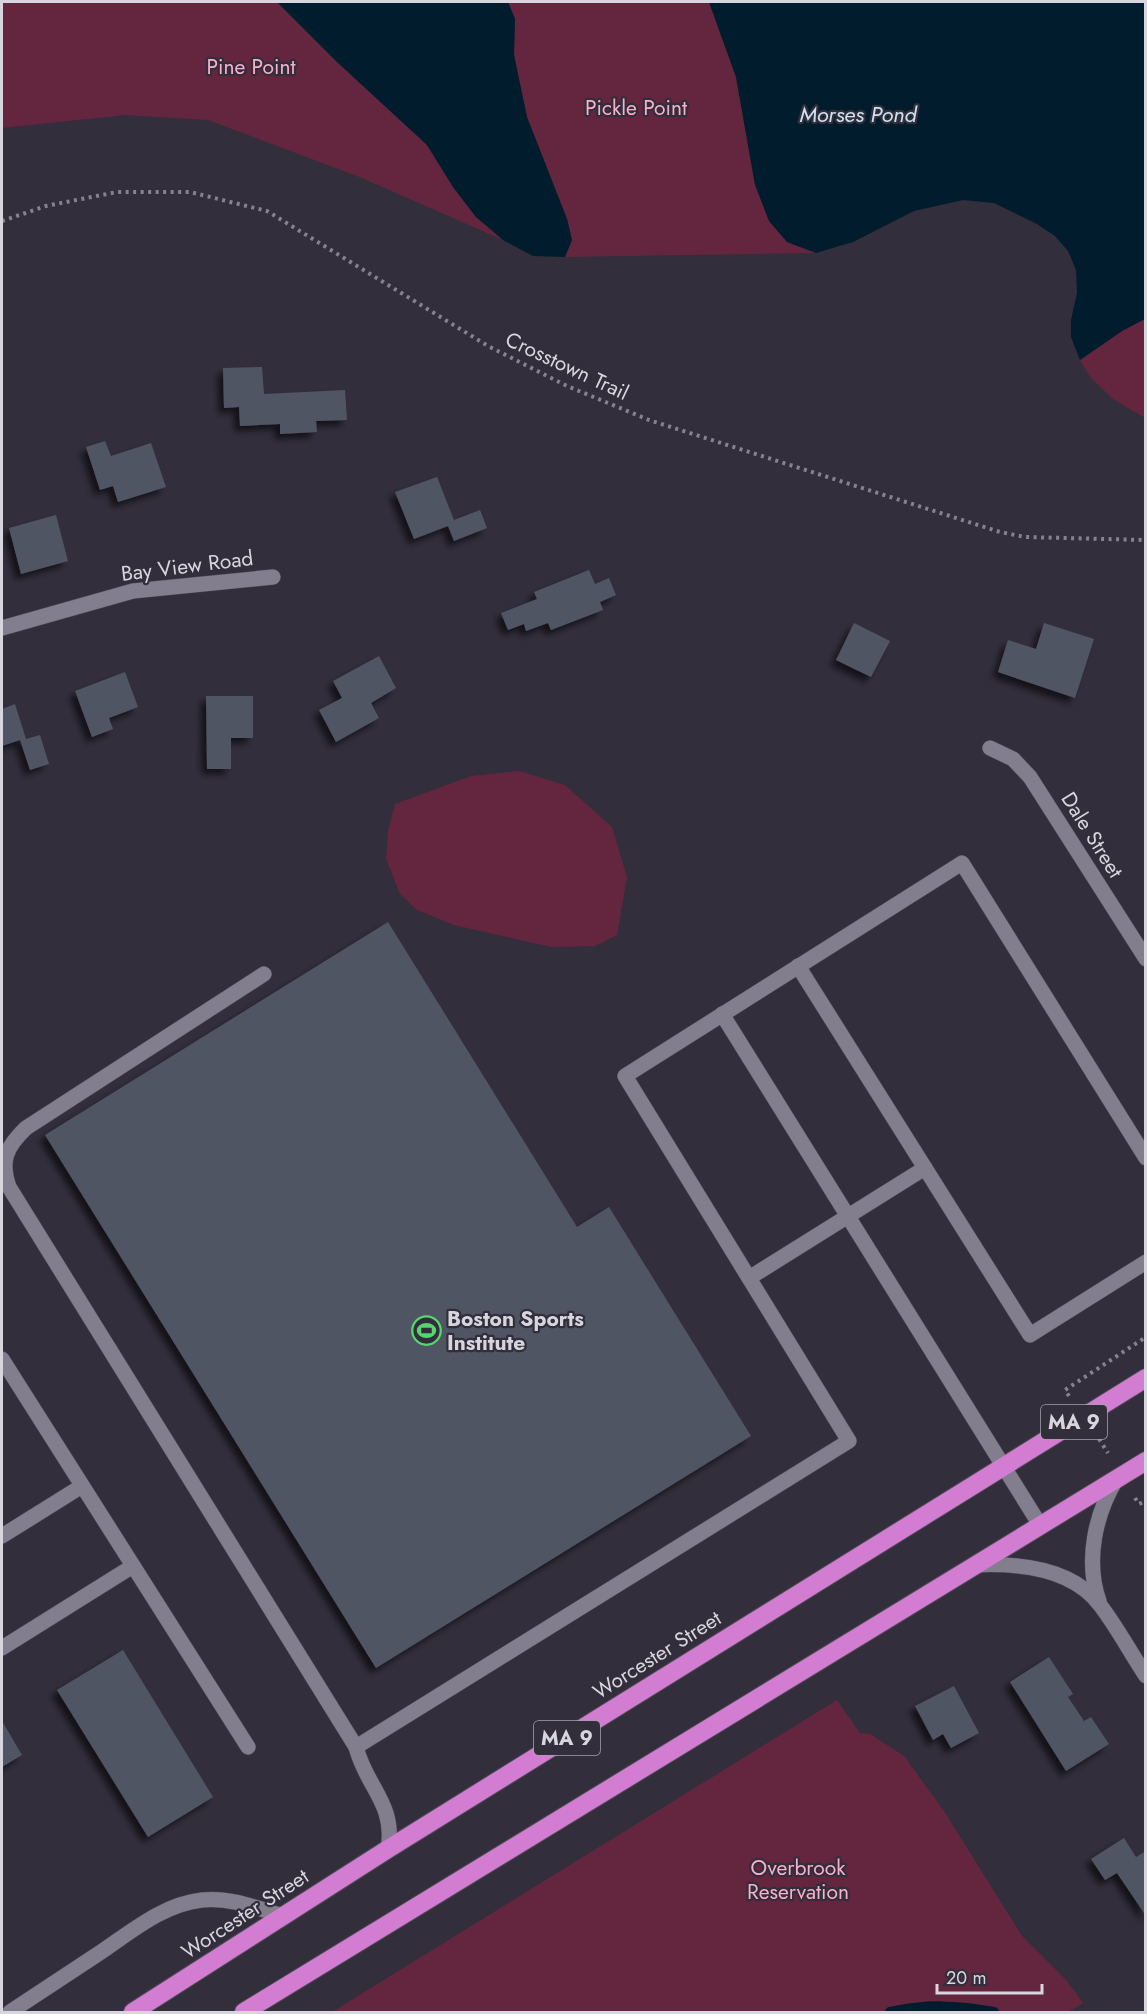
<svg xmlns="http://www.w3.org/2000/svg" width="1147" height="2014" font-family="Jost,sans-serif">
  <defs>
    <filter id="shadow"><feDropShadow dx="-5.5" dy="5.5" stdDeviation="3" flood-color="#0009"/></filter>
  </defs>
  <rect width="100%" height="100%" fill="#322e3c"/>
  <!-- green -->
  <g fill="#64263f">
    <polygon points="2,2 277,2 336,61 427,145 453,187 476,217 503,240 362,178 208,120 125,115 2,128"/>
    <polygon points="508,2 709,2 736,77 755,185 787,242 816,253 565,257 572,240 567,219 527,117 514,55 515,19"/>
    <polygon points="1145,319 1145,418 1113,399 1090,377 1080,360 1122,331"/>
    <polygon points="519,771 565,785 612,827 627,877 617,935 595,946 551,947 454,925 417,910 400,894 386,859 388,831 395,804 471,776"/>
    <polygon points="837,1700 860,1733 870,1734 904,1756 944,1811 1022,1936 1067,1981 1083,2003 1068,2012 332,2012"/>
  </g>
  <!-- water -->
  <g fill="#001c2d">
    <polygon points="277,2 508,2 515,19 514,55 527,117 567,219 572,240 565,257 533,256 503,240 476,217 453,187 427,145 336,61"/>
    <polygon points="709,2 1145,2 1145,319 1122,331 1080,360 1071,337 1071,320 1077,293 1076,270 1068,251 1055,236 1037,224 994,203 963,200 914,211 853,242 816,253 787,242 769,221 755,185 736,77"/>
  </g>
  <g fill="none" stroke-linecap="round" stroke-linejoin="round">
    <!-- stream -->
    <path stroke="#001c2d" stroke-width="10" d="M890,2012C927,2004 956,2005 994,2012"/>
  </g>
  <!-- building -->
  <g fill="#505563" filter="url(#shadow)">
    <polygon points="262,367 264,394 345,390 347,420 316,421 317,432 280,434 280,424 240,426 239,407 224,408 223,368"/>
    <polygon points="105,441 111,456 151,443 166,487 118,502 113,486 100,490 86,447"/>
    <polygon points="437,477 454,520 480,510 487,528 454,541 448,526 414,539 395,492"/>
    <polygon points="56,515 68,561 21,574 9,528"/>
    <polygon points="589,570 595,584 609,578 616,595 600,602 603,610 551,630 548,623 526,631 524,624 508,630 501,613 537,599 534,592"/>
    <polygon points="854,623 890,641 871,677 836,660"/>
    <polygon points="1044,623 1094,639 1075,698 998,672 1008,640 1036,649"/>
    <polygon points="379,656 396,688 371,703 379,718 336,742 319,710 342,698 333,681"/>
    <polygon points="125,672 138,707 109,718 113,729 92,737 75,691"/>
    <polygon points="206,696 253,696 253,738 231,738 231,769 207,769"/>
    <polygon points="15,704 26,739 40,735 49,764 30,770 20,740 2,746 2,709"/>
    <polygon points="388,922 577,1227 609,1207 751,1436 376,1668 45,1135"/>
    <polygon points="123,1650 213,1797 148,1837 57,1690"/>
    <polygon points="1049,1657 1073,1694 1068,1697 1084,1721 1091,1717 1109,1744 1066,1771 1010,1682"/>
    <polygon points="954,1686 979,1733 951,1748 943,1734 933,1740 915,1706"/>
    <polygon points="2,1721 22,1755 2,1767"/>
    <polygon points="1124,1838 1136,1857 1146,1851 1146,1916 1117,1873 1105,1880 1091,1859"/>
  </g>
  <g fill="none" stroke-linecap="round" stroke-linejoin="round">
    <defs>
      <g id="minor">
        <polyline points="2,628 133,591 273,577"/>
        <polyline points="990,748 1013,759 1030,777 1146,959"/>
        <polyline points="798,966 1030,1335 1146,1262"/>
        <path d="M264,974L26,1128C6,1147 0,1161 9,1187L356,1747L849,1441L625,1076L962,863L1146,1158"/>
        <polyline points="722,1014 1040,1525"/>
        <polyline points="749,1278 925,1168"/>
        <polyline points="2,1359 248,1747"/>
        <polyline points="2,1536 82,1486"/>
        <path d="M975,1565C1018,1563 1072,1568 1100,1605C1117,1627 1130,1652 1146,1676"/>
        <path d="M1099,1601C1085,1561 1095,1514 1117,1478"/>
        <polyline points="2,1648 133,1566"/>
        <path d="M356,1747C366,1787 396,1804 388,1849"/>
        <path d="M10,2012C40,1992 71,1972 101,1952C132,1931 164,1904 202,1900C230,1897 257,1908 283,1916"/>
      </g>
      <g id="highway">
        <polyline points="133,2012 388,1849 1146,1378"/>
        <polyline points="244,2012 1146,1461"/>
      </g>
    </defs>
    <!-- minor casing -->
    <use href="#minor" stroke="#4f4b57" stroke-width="16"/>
    <!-- highway casing -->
    <use href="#highway" stroke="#4f4b57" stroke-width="20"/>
    <!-- path -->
    <g stroke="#86838f" stroke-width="4" stroke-dasharray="3 4.5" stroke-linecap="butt">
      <polyline points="2,221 46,206 117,192 190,192 267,211 488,346 567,386 649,420 1000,532 1025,537 1146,540"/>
      <polyline points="1069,1396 1065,1390 1146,1337"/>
      <polyline points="1099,1439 1108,1453"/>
      <polyline points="1135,1498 1139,1504 1146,1501"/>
    </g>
    <!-- minor -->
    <use href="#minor" stroke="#827e8d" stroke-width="15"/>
    <!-- highway -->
    <use href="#highway" stroke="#d37dd2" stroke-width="18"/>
  </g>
  <!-- icons -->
  <defs>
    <symbol id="stadium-ring" viewBox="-11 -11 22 22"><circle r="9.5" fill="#322e3c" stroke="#56d671" stroke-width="1.5"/><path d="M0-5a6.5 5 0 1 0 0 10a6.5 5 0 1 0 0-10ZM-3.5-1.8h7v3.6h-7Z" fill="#56d671"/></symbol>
  </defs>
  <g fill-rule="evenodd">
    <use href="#stadium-ring" x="410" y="1314" width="33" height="33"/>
  </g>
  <g text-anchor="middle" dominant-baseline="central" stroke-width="4.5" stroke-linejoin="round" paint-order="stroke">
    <!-- shield labels -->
    <g fill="#322e3c" stroke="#a6a3ad" stroke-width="1.5">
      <rect x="1041" y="1405" width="66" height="34" rx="4.5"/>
      <rect x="534" y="1721" width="66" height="34" rx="4.5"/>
    </g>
    <g font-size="20" font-weight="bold" fill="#d7d5de">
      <text x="1074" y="1422">MA 9</text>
      <text x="567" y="1738">MA 9</text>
    </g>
    <!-- park labels -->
    <g font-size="21" fill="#fab0c9" stroke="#322e3c">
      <text x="251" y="67">Pine Point</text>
      <text x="636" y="108">Pickle Point</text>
      <text x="798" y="1868">Overbrook<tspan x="798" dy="24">Reservation</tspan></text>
    </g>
    <!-- street labels -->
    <g font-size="21" fill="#d7d5de" stroke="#322e3c">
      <text transform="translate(567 366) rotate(25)">Crosstown Trail</text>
      <text transform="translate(187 566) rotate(-7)">Bay View Road</text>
      <text transform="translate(1092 835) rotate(58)">Dale Street</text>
      <text transform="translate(657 1655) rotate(-32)">Worcester Street</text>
      <text transform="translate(245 1914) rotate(-33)">Worcester Street</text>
    </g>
    <!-- poi labels -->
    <g font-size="21" font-weight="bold" fill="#d7d5de" stroke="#322e3c" text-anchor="start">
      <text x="447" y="1319">Boston Sports<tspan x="447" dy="24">Institute</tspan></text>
    </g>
    <!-- water labels -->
    <g font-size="22" font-style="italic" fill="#cce2f0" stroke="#322e3c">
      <text x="858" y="114">Morses Pond</text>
    </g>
  </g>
  <!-- border -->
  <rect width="1147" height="2014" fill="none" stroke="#d7d5de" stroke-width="6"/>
  <!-- scale -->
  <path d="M937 1984v9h105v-9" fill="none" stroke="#d7d5de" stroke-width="3"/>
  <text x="946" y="1984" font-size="18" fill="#d7d5de" stroke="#322e3c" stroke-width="4.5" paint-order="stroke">20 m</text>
</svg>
